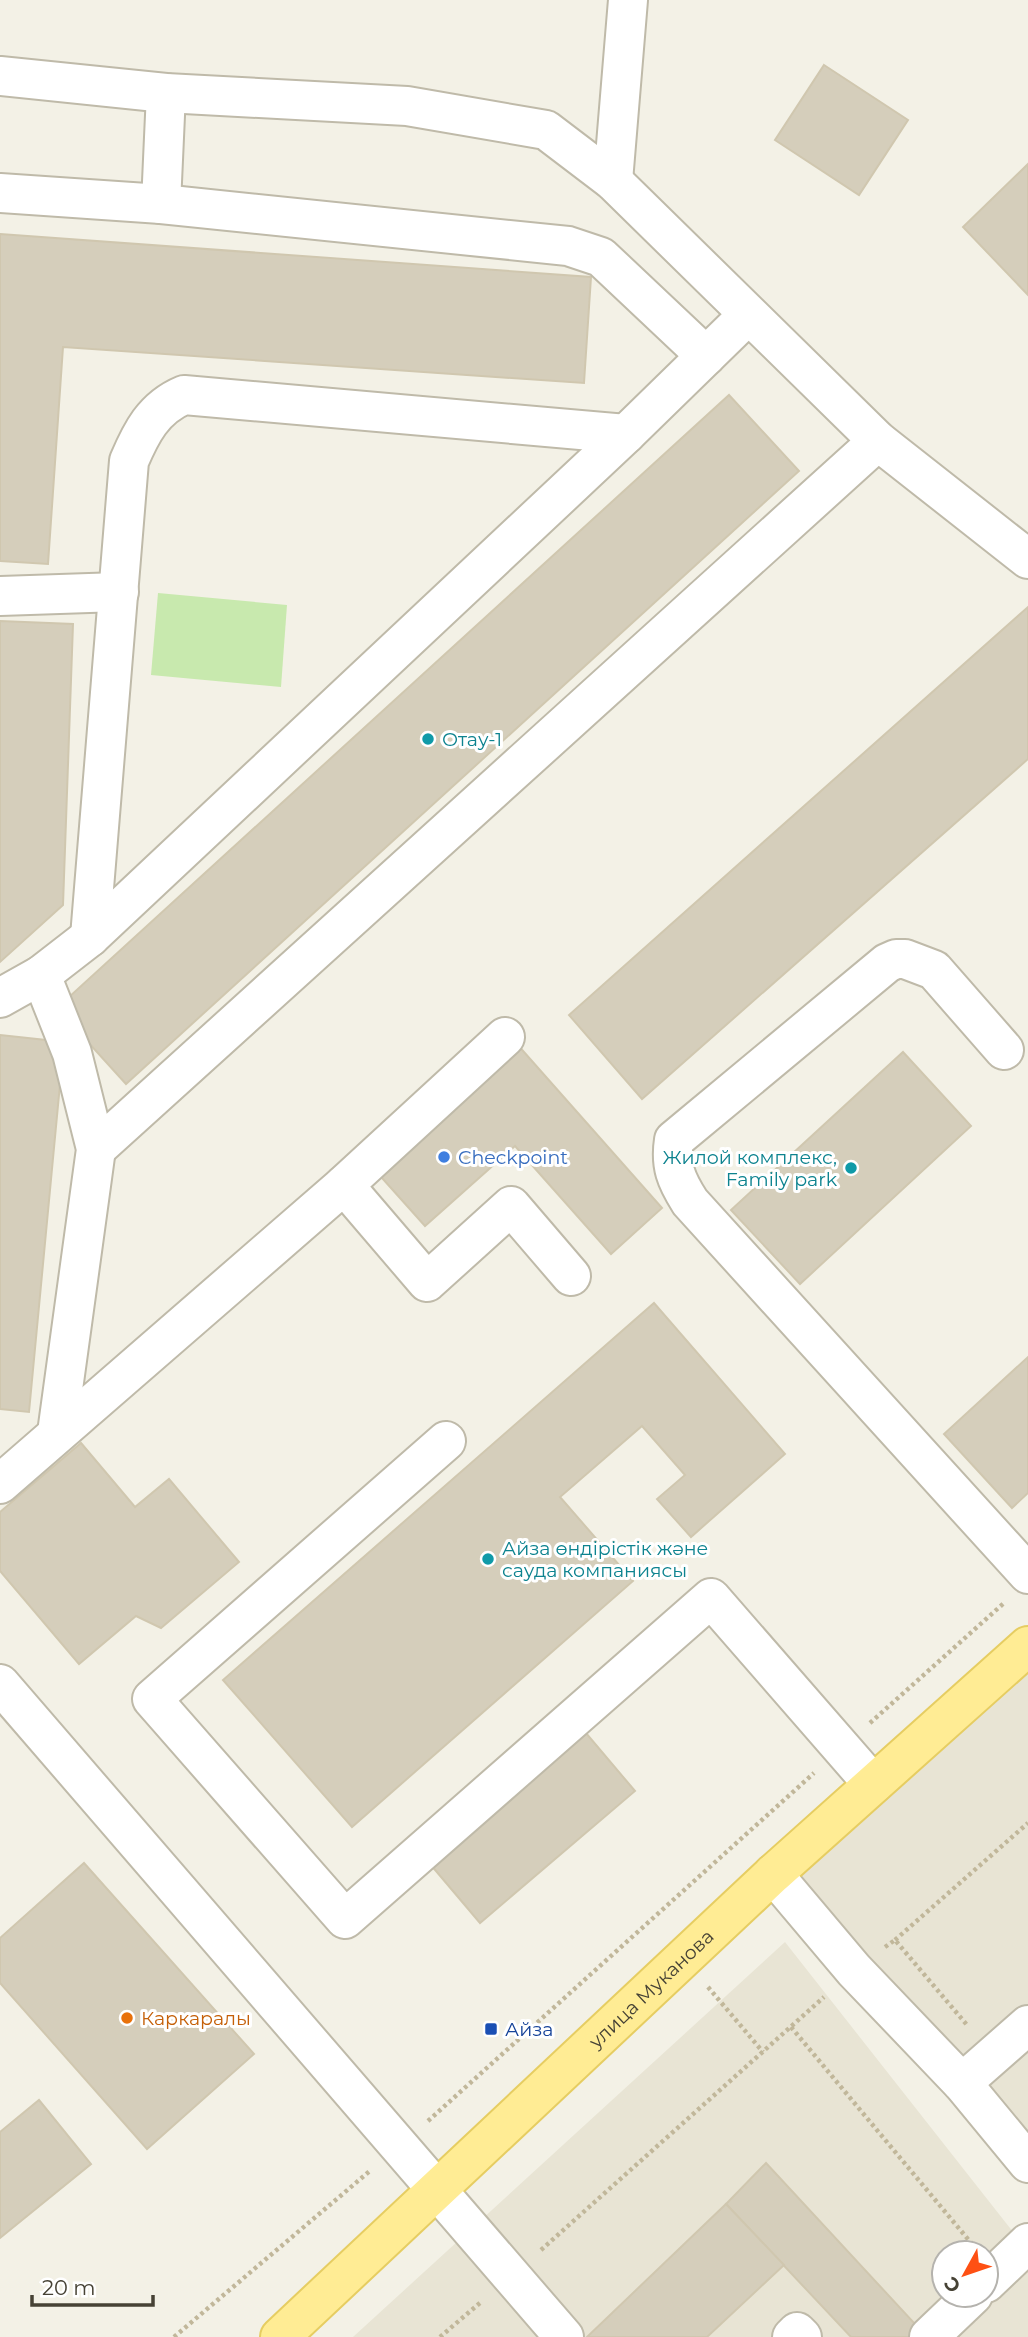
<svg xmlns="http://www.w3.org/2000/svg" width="1028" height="2337" font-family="Montserrat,sans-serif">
  <rect width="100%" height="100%" fill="#f3f1e6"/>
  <!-- residential -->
  <g fill="#e8e4d4" fill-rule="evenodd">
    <polygon points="1028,1646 1028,2163 773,1874"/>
    <path d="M785,1942L1028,2251V2337H353ZM944,2253H986V2295H944Z"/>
  </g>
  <!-- green -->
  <polygon fill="#c8e9ae" points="158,593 287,605 281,687 151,675"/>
  <!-- building -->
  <g fill="#d5cebb" stroke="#d0c7af" stroke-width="2">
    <polygon points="824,65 908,120 859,195 775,140"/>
    <polygon points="1028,164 1028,295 963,227"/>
    <polygon points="0,234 591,277 584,383 63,347 48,564 0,561"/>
    <polygon points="729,395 799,471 126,1084 57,1008"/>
    <polygon points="1028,607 1028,759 642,1099 569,1015"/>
    <polygon points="0,621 73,624 63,905 0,962"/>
    <polygon points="0,1035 64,1042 29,1412 0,1409"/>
    <polygon points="516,1043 662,1208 611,1254 515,1146 425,1226 374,1169"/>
    <polygon points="903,1052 971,1126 800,1284 731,1210"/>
    <polygon points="654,1303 785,1454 691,1537 657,1499 685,1475 642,1426 560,1497 633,1581 352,1827 223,1680"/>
    <polygon points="1028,1357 1028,1493 1012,1508 944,1434"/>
    <polygon points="81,1443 135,1507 169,1479 239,1562 161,1628 136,1616 79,1664 0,1571 0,1512"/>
    <polygon points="580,1726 635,1791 480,1923 425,1858"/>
    <polygon points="84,1863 254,2054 147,2149 0,1983 0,1938"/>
    <polygon points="39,2100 91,2164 0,2238 0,2132"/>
    <polygon points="766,2163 927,2337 851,2337 726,2204"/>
    <polygon points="726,2204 784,2265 707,2337 587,2337"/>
  </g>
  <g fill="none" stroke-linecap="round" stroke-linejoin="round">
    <defs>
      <g id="minor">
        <polyline points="0,76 166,93 407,106 546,130 613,181 878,441 1028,559"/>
        <polyline points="613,181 628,0"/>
        <polyline points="0,193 161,204 166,93"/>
        <polyline points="161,204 568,246 601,257 706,356"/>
        <polyline points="0,596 119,592"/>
        <path d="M90,937L129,461C141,433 153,408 184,395L626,434"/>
        <polyline points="41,975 72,1053 96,1149 57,1433"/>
        <polyline points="0,998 41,975 90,937 626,434 748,315"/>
        <path d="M1004,1050L934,970L905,959H896L887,963L674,1140C670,1166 676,1180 690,1202L1028,1574"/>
        <polyline points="96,1149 878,441"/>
        <polyline points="344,1185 505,1037"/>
        <polyline points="446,1441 152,1699 345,1919 711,1598 873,1784"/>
        <polyline points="0,1484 344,1185 427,1282 511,1206 571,1276"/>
        <polyline points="0,1684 564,2337"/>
        <polyline points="773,1874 854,1970 962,2083 1028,2163"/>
        <polyline points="962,2083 1028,2025"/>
        <polyline points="986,2283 1028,2243"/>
        <polyline points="792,2337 797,2332 802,2337"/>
        <polyline points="929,2337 973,2295"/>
      </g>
      <g id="major">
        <path id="s1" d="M280,2337L773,1874L1028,1646"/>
      </g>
    </defs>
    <!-- minor casing -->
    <use href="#minor" stroke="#bfbaa9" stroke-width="42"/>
    <!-- major casing -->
    <use href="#major" stroke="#e6cd62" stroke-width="42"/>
    <!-- path -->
    <g stroke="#c1b79a" stroke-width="4.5" stroke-dasharray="3.5 3.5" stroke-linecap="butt">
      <polyline points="870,1723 1004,1603"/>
      <polyline points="895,1940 1028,1823"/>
      <polyline points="885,1947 895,1940 967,2025"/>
      <polyline points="708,1987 763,2052"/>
      <polyline points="791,2027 972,2244"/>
      <polyline points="428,2121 814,1773"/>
      <polyline points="541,2250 824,1997"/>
      <polyline points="174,2337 371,2170"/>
      <polyline points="440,2337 481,2302"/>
    </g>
    <!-- minor -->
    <use href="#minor" stroke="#fff" stroke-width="38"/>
    <!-- major -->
    <use href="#major" stroke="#ffec94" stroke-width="38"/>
  </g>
  <!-- markers -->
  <g fill="#0f9aa8" stroke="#fff" stroke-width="2.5">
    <circle cx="428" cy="739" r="7"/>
    <circle cx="851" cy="1168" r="7"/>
    <circle cx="488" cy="1559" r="7"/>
  </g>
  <circle fill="#3f7fe0" stroke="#fff" stroke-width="2.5" cx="444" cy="1157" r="7"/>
  <circle fill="#e8710a" stroke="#fff" stroke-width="2.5" cx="127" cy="2018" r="7"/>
  <rect fill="#1a4fb4" stroke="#fff" stroke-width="2.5" x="484" y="2022" width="14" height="14" rx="3.5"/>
  <g text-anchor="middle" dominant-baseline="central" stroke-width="6" stroke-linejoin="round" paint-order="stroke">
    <!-- culture labels -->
    <g font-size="19" fill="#0d838f" stroke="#fff" text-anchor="start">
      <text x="442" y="739">Отау-1</text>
      <text x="837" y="1157" text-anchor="end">Жилой комплекс,<tspan x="837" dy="22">Family park</tspan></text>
      <text x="502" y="1548">Айза өндірістік және<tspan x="502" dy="22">сауда компаниясы</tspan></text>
    </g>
    <!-- shop labels -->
    <g font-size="19" fill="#366cbe" stroke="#fff" text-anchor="start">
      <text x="458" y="1157">Checkpoint</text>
    </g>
    <!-- street labels -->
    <g font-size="19" fill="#464235" stroke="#fff">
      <text stroke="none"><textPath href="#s1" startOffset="509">улица Муканова</textPath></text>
    </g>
    <!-- food labels -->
    <g font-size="19" fill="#c56008" stroke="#fff" text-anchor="start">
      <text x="141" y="2018">Каркаралы</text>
    </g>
    <!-- transit labels -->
    <g font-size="19" fill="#164399" stroke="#fff" text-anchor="start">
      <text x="505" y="2029">Айза</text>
    </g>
  </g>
  <!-- north arrow -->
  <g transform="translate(965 2274) rotate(230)"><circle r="33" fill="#ffffff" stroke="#b5b3ae" stroke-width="2"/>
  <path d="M0-5L12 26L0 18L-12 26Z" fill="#fe5013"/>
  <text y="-10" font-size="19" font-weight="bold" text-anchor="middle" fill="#464235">С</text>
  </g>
  <!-- scale -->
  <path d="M32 2295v10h121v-10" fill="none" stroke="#464235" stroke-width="3.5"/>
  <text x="42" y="2295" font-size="21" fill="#464235" stroke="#ffffff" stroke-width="5" paint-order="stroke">20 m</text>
</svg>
